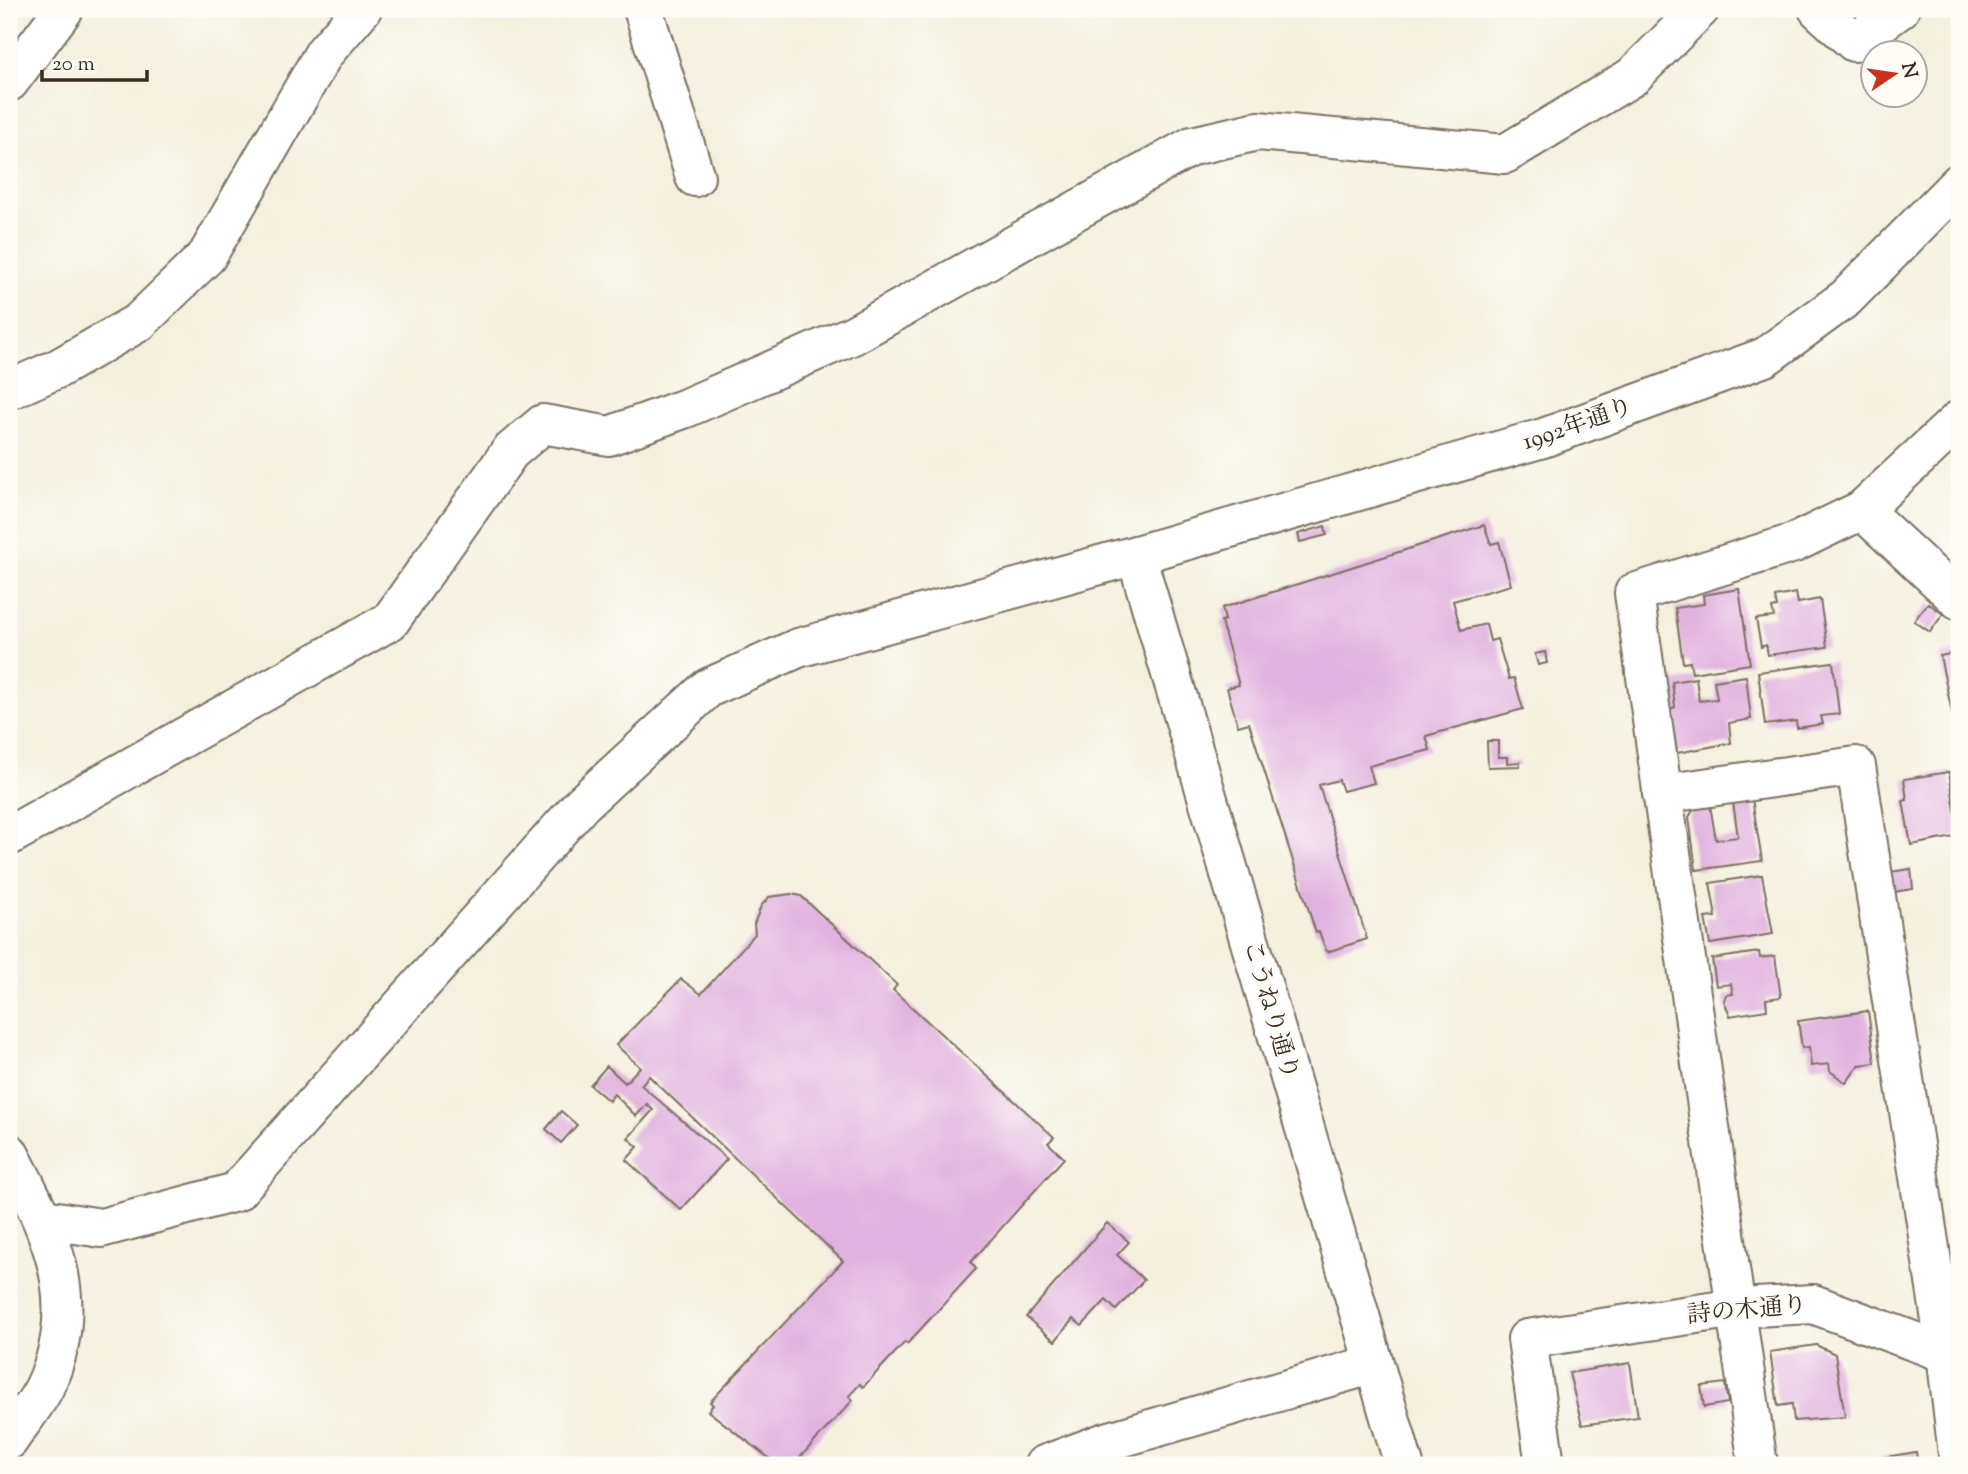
<svg xmlns="http://www.w3.org/2000/svg" width="1968" height="1474" font-family="'Sorts Mill Goudy','Noto Serif JP',serif">
  <rect width="100%" height="100%" fill="#fdfcf7"/>
  <filter id="ink" filterUnits="userSpaceOnUse"><feTurbulence type="fractalNoise" baseFrequency=".0143" numOctaves="2"/><feDisplacementMap in="SourceGraphic" scale="14" xChannelSelector="R" yChannelSelector="G"/><feConvolveMatrix kernelMatrix="1 2 1 2 8 2 1 2 1" color-interpolation-filters="sRGB"/></filter>
  <filter id="wash" filterUnits="userSpaceOnUse"><feTurbulence type="fractalNoise" baseFrequency=".00686" numOctaves="4" result="noise"/><feDisplacementMap in="SourceGraphic" scale="28" xChannelSelector="R" yChannelSelector="G"/><feGaussianBlur stdDeviation="1.57" result="paint"/><feColorMatrix in="noise" values="0 0 0 0 0 0 0 0 0 0 0 0 0 0 0 0 0 1.4 0 .05"/><feComposite in="paint" operator="in"/></filter>
  <g filter="url(#wash)">
    <rect width="100%" height="100%" fill="#f4f0de"/>
    <g id="blocks">
      <!-- building -->
      <g fill="#e1b2df">
        <polygon points="1484,525 1491,544 1499,542 1511,585 1453,601 1461,630 1486,624 1490,641 1497,639 1509,679 1514,678 1523,709 1426,736 1430,750 1369,766 1374,783 1343,791 1339,780 1319,785 1367,939 1327,952 1319,932 1316,933 1249,723 1238,726 1227,688 1239,685 1221,621 1225,620 1222,608"/>
        <polygon points="1325,526 1327,535 1300,542 1298,534"/>
        <polygon points="1739,589 1750,664 1692,673 1690,662 1683,663 1675,608 1704,604 1703,595"/>
        <polygon points="1796,593 1798,603 1820,599 1827,647 1768,655 1766,645 1761,647 1756,619 1774,617 1772,608 1777,607 1775,597"/>
        <polygon points="1928,603 1943,614 1930,632 1914,621"/>
        <polygon points="1545,652 1547,663 1538,665 1535,654"/>
        <polygon points="1959,652 1959,721 1954,722 1940,656"/>
        <polygon points="1833,662 1839,714 1821,716 1823,724 1797,728 1796,721 1765,725 1758,672"/>
        <polygon points="1746,676 1751,719 1729,723 1731,743 1677,753 1670,709 1675,707 1672,682 1696,678 1699,701 1717,699 1714,681"/>
        <polygon points="1487,741 1498,741 1498,757 1507,757 1507,763 1520,762 1520,766 1488,767"/>
        <polygon points="1949,772 1959,836 1911,845 1903,801 1907,800 1904,779"/>
        <polygon points="1752,799 1762,861 1696,870 1689,817 1695,807 1710,805 1716,840 1738,837 1733,802"/>
        <polygon points="1911,869 1913,889 1893,892 1890,872"/>
        <polygon points="1762,875 1773,934 1710,944 1705,918 1716,917 1710,883"/>
        <polygon points="791,894 801,896 897,985 893,990 1054,1137 1048,1143 1064,1158 971,1262 976,1269 907,1344 905,1342 863,1387 860,1384 849,1396 853,1400 793,1465 778,1465 708,1411 713,1405 710,1402 843,1261 649,1076 641,1085 727,1159 681,1210 626,1160 638,1147 628,1138 653,1110 647,1104 636,1116 614,1094 609,1101 590,1085 607,1066 625,1083 640,1067 616,1045 681,979 701,994 755,934 754,924 761,906 769,897"/>
        <polygon points="1759,952 1760,958 1775,956 1781,997 1766,999 1767,1010 1730,1016 1724,1001 1726,995 1733,994 1731,984 1716,986 1712,959"/>
        <polygon points="1868,1011 1875,1063 1859,1065 1846,1083 1830,1071 1829,1064 1811,1066 1809,1047 1802,1048 1798,1021"/>
        <polygon points="561,1111 577,1125 561,1143 546,1129"/>
        <polygon points="1107,1223 1129,1242 1117,1255 1144,1280 1116,1310 1106,1300 1082,1326 1073,1319 1055,1341 1026,1317"/>
        <polygon points="1959,1264 1959,1294 1958,1294 1953,1265"/>
        <polygon points="1816,1345 1835,1354 1845,1417 1794,1421 1792,1404 1778,1406 1770,1352"/>
        <polygon points="1630,1363 1638,1417 1582,1425 1569,1373"/>
        <polygon points="1725,1383 1728,1403 1704,1407 1701,1386"/>
        <polygon points="1916,1452 1918,1465 1865,1465 1873,1463 1873,1459"/>
      </g>
    </g>
  </g>
  <g filter="url(#ink)">
    <use href="#blocks" fill-opacity="0" stroke="#7c6f61" stroke-width="2"/>
    <g fill="none" stroke-linecap="round" stroke-linejoin="round">
      <defs>
        <g id="street">
          <polyline points="643,9 695,177"/>
          <polyline points="1818,9 1854,42 1900,9"/>
          <polyline points="9,82 64,9"/>
          <polyline points="9,390 59,368 139,322 207,256 324,53 362,9"/>
          <polyline points="1862,510 1959,600"/>
          <polyline points="1662,794 1856,766 1946,1353 1959,1463"/>
          <polyline points="9,836 390,621 510,452 543,424 609,436 686,408 853,335 1192,146 1258,131 1505,154 1632,77 1700,9"/>
          <polyline points="1044,1465 1103,1443 1374,1364"/>
          <polyline points="1545,1465 1527,1339 1737,1308 1813,1304 1959,1358"/>
          <polyline points="1758,1465 1634,593 1794,543 1862,510 1959,420"/>
        </g>
        <g id="secondary">
          <polyline points="1136,555 1404,1465"/>
          <path d="M9,1153C50,1231 85,1300 45,1386C36,1405 20,1423 9,1440"/>
          <polyline points="44,1219 101,1228 236,1192 582,804 708,688 798,648 1136,555 1543,438 1765,357 1846,298 1959,183"/>
        </g>
      </defs>
      <!-- street casing -->
      <use href="#street" stroke="#7c6f61" stroke-width="42"/>
      <!-- secondary casing -->
      <use href="#secondary" stroke="#7c6f61" stroke-width="42"/>
      <!-- street -->
      <use href="#street" stroke="#fff" stroke-width="38"/>
      <!-- secondary -->
      <use href="#secondary" stroke="#fff" stroke-width="38"/>
    </g>
  </g>
  <g text-anchor="middle" dominant-baseline="central" stroke-width="6" stroke-linejoin="round" paint-order="stroke">
    <!-- street labels -->
    <g font-size="24" fill="#3b2a1e" stroke="#fdfcf7">
      <text transform="translate(1578 425) rotate(-19)">1992年通り</text>
      <text transform="translate(1270 1010) rotate(74)">こうねり通り</text>
      <text transform="translate(1747 1311) rotate(-5)">詩の木通り</text>
    </g>
  </g>
  <!-- margin -->
  <rect width="1968" height="1474" fill="none" stroke="#fdfcf7" stroke-width="35"/>
  <!-- north arrow -->
  <g transform="translate(1894 74) rotate(77)"><circle r="33" fill="#fdfcf7" stroke="#afa8a0" stroke-width="2"/>
  <path d="M0-5L12 26L0 18L-12 26Z" fill="#c8321e"/>
  <text y="-10" font-size="19" font-weight="bold" text-anchor="middle" fill="#3b2a1e">N</text>
  </g>
  <!-- scale -->
  <path d="M42 70v10h105v-10" fill="none" stroke="#3b2a1e" stroke-width="3.5"/>
  <text x="52" y="70" font-size="21" fill="#3b2a1e" stroke="#fdfcf7" stroke-width="5" paint-order="stroke">20 m</text>
</svg>
